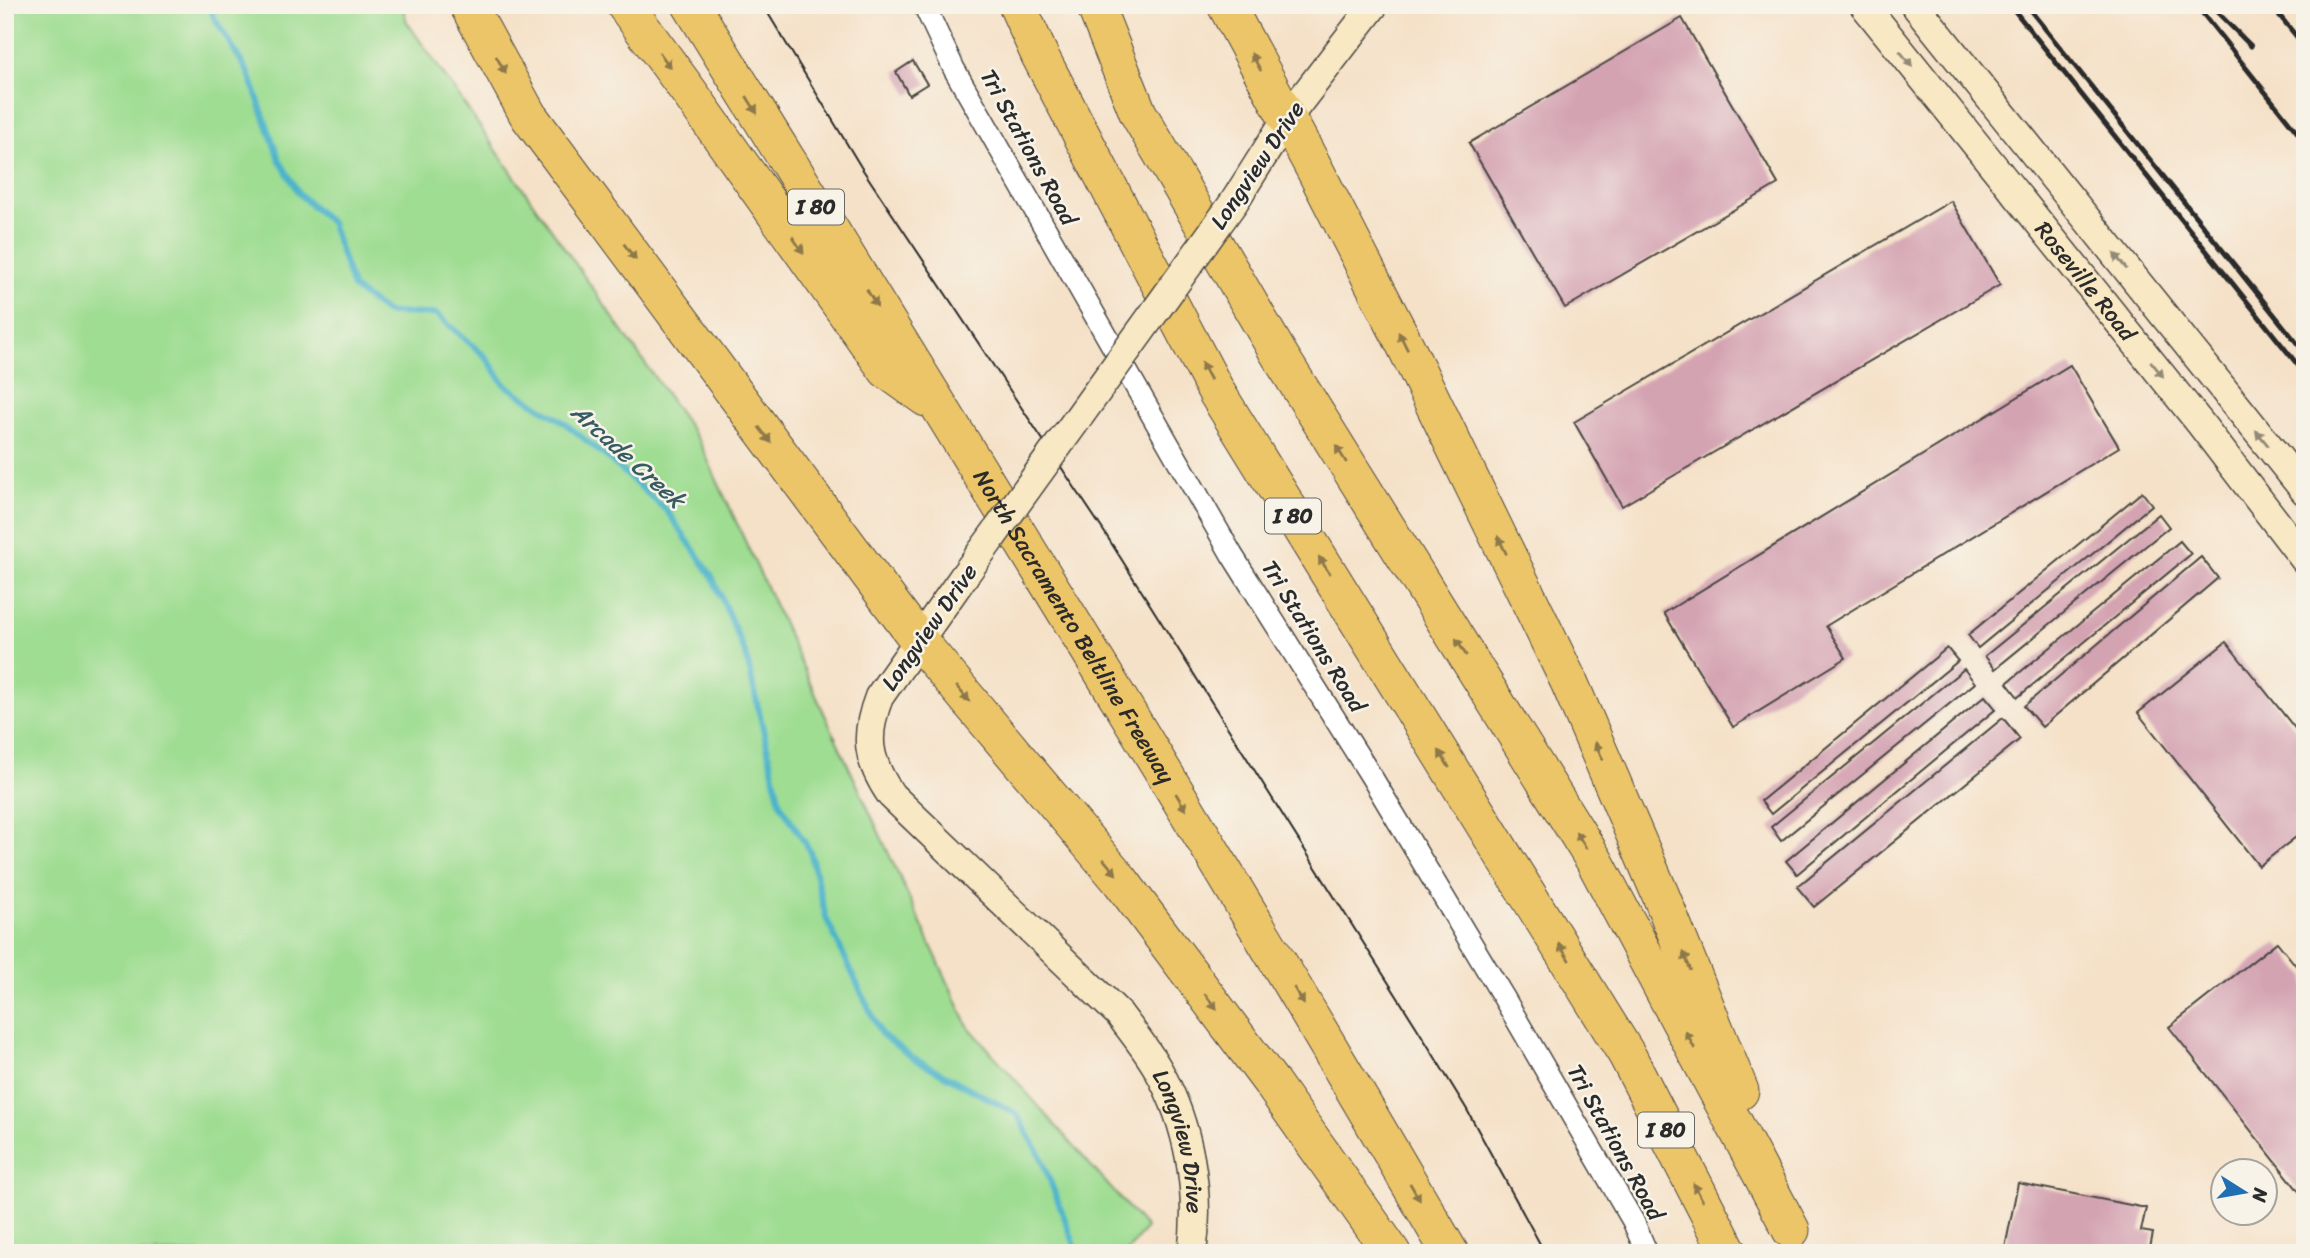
<svg xmlns="http://www.w3.org/2000/svg" width="2310" height="1258" viewBox="0 0 2310 1258" font-family="Sriracha,sans-serif">
<style>
.green{fill:#9fdd92;stroke:#65845e;stroke-width:2}
.lines{fill:none;stroke-linecap:round;stroke-linejoin:round}
.stream{stroke:#4cb4ca;stroke-width:6}
.building{fill:#d4a3b2}
.street-casing{stroke:#494643;stroke-width:24}
.secondary-casing{stroke:#494643;stroke-width:31}
.highway-casing{stroke:#494643;stroke-width:39}
.street{stroke:#fff;stroke-width:21}
.secondary{stroke:#f8e8c3;stroke-width:28}
.highway{stroke:#edc569;stroke-width:37}
.tram{stroke:#2b2b2b;stroke-width:2}
.rail{stroke:#2b2b2b;stroke-width:5}
.secondary-bridge-casing{stroke:#494643;stroke-width:31;stroke-linecap:butt}
.secondary-bridge{stroke:#f8e8c3;stroke-width:28}
.oneway{fill:#928a77}
.oneway2{fill:#8c784a}
.labels{text-anchor:middle;stroke-width:5;stroke-linejoin:round;paint-order:stroke}
.shield{fill:#f7f3e8;stroke:#686764;stroke-width:2}
.shield-label{font-size:21px;font-weight:bold;fill:#2b2b2b}
.street-label{font-size:23px;fill:#2b2b2b;stroke:#f7f3e8}
.water-label{font-size:24px;font-style:italic;fill:#375b63;stroke:#f7f3e8}
</style>
<rect width="100%" height="100%" fill="#f7f3e8"/>
<filter id="ink" filterUnits="userSpaceOnUse"><feTurbulence type="fractalNoise" baseFrequency=".0143" numOctaves="2"/><feDisplacementMap in="SourceGraphic" scale="14" xChannelSelector="R" yChannelSelector="G"/><feConvolveMatrix kernelMatrix="1 2 1 2 8 2 1 2 1" color-interpolation-filters="sRGB"/></filter>
<filter id="wash" filterUnits="userSpaceOnUse"><feTurbulence type="fractalNoise" baseFrequency=".00686" numOctaves="4" result="noise"/><feDisplacementMap in="SourceGraphic" scale="28" xChannelSelector="R" yChannelSelector="G"/><feGaussianBlur stdDeviation="1.57" result="paint"/><feColorMatrix in="noise" values="0 0 0 0 0 0 0 0 0 0 0 0 0 0 0 0 0 1.4 0 .05"/><feComposite in="paint" operator="in"/></filter>
<g filter="url(#wash)">
<rect width="100%" height="100%" fill="#f5e1c8"/>
<path class="green" d="M5,5H402L407,22L699,441L968,1026L1146,1228L1126,1253H5Z"/>
<g class="lines">
<path class="stream" d="M211,5L213,16L249,74L279,159L299,194L331,223L353,288L387,313L436,314L486,357L505,385L562,421L609,459L667,511L712,576L746,655L780,803L810,851L826,918L881,1034L913,1058L1017,1114L1040,1155L1078,1253"/>
</g>
<g id="blocks">
<g class="building">
<path d="M1682,18L1778,184L1565,308L1469,143Z"/>
<path d="M913,61L927,84L909,95L896,72Z"/>
<path d="M1951,201L2000,285L1622,506L1574,422Z"/>
<path d="M2070,365L2119,447L1826,626L1846,658L1733,727L1664,613Z"/>
<path d="M2142,492L2152,505L1978,648L1968,635Z"/>
<path d="M2159,514L2169,527L1995,669L1985,656Z"/>
<path d="M2180,541L2191,554L2018,697L2007,683Z"/>
<path d="M2201,557L2218,578L2042,727L2024,706Z"/>
<path d="M2226,642L2305,741V830L2259,866L2138,713Z"/>
<path d="M1947,648L1958,661L1771,814L1761,801Z"/>
<path d="M1964,669L1975,683L1781,841L1771,827Z"/>
<path d="M1985,696L1996,709L1797,874L1786,861Z"/>
<path d="M2003,718L2020,739L1814,907L1797,887Z"/>
<path d="M2277,942L2305,977V1199L2169,1027Z"/>
<path d="M2018,1183L2146,1208L2141,1231L2153,1233L2149,1253H2004Z"/>
</g>
</g>
</g>
<g filter="url(#ink)">
<use href="#blocks" fill-opacity="0" stroke="#494643" stroke-width="2"/>
<g class="lines">
<g class="street-casing">
<path id="street" d="M924,5L954,69L1232,555L1371,776L1504,998L1633,1221L1647,1253"/>
</g>
<g class="secondary-casing">
<g id="secondary">
<path id="s1" d="M1864,5L2200,423L2305,560"/>
<path d="M1915,5L2305,491"/>
<path d="M1234,202L1287,118L1374,5"/>
<path id="s2" d="M964,576L879,697C864,736 867,760 891,795L1119,1014C1133,1033 1148,1051 1159,1071C1189,1125 1201,1192 1192,1253"/>
</g>
</g>
<g class="highway-casing">
<g id="highway">
<path d="M468,5L528,115L919,641L1120,880L1271,1082L1392,1253"/>
<path d="M625,5L689,92L887,370L926,398"/>
<path id="s3" d="M691,5C947,419 1205,832 1450,1253"/>
<path d="M1017,5L1040,56L1217,393L1627,1055L1729,1253"/>
<path d="M1095,5L1138,113L1280,356L1594,860L1791,1230"/>
<path d="M1226,5L1315,170L1405,345L1570,684L1661,896L1740,1091"/>
</g>
</g>
<use href="#street" class="street"/>
<use href="#secondary" class="secondary"/>
<use href="#highway" class="highway"/>
<path class="tram" d="M763,5L861,167L1103,530L1417,1028L1466,1108L1545,1253"/>
<g class="rail">
<path d="M2010,5L2305,374"/>
<path d="M2026,5L2305,353"/>
<path d="M2196,5L2305,142"/>
<path d="M2210,5L2251,46"/>
<path d="M2271,5L2305,47"/>
</g>
<g class="secondary-bridge-casing">
<path id="secondary-bridge" d="M964,576L1234,202"/>
</g>
<use href="#secondary-bridge" class="secondary-bridge"/>
</g>
<defs><path id="oneway-solid" d="M-6-.8H1V-3.2L6.5 0L1 3.2V.8H-6Z" transform="scale(1.75)"/></defs>
<g class="oneway">
<use href="#oneway-solid" transform="translate(1906 59) rotate(52)"/>
<use href="#oneway-solid" transform="translate(2120 261) rotate(-129)"/>
<use href="#oneway-solid" transform="translate(2157 369) rotate(51)"/>
<use href="#oneway-solid" transform="translate(2262 438) rotate(-129)"/>
</g>
<g class="oneway2">
<use href="#oneway-solid" transform="translate(665 60) rotate(53)"/>
<use href="#oneway-solid" transform="translate(1256 62) rotate(-119)"/>
<use href="#oneway-solid" transform="translate(501 65) rotate(61)"/>
<use href="#oneway-solid" transform="translate(752 105) rotate(58)"/>
<use href="#oneway-solid" transform="translate(798 245) rotate(55)"/>
<use href="#oneway-solid" transform="translate(630 252) rotate(53)"/>
<use href="#oneway-solid" transform="translate(872 298) rotate(58)"/>
<use href="#oneway-solid" transform="translate(1403 341) rotate(-117)"/>
<use href="#oneway-solid" transform="translate(1206 371) rotate(-118)"/>
<use href="#oneway-solid" transform="translate(765 435) rotate(53)"/>
<use href="#oneway-solid" transform="translate(1341 454) rotate(-122)"/>
<use href="#oneway-solid" transform="translate(1502 545) rotate(-116)"/>
<use href="#oneway-solid" transform="translate(1324 565) rotate(-122)"/>
<use href="#oneway-solid" transform="translate(1461 647) rotate(-122)"/>
<use href="#oneway-solid" transform="translate(963 694) rotate(50)"/>
<use href="#oneway-solid" transform="translate(1599 751) rotate(-113)"/>
<use href="#oneway-solid" transform="translate(1444 759) rotate(-122)"/>
<use href="#oneway-solid" transform="translate(1181 802) rotate(59)"/>
<use href="#oneway-solid" transform="translate(1581 840) rotate(-122)"/>
<use href="#oneway-solid" transform="translate(1110 867) rotate(50)"/>
<use href="#oneway-solid" transform="translate(1564 952) rotate(-122)"/>
<use href="#oneway-solid" transform="translate(1687 961) rotate(-112)"/>
<use href="#oneway-solid" transform="translate(1299 996) rotate(59)"/>
<use href="#oneway-solid" transform="translate(1211 1002) rotate(53)"/>
<use href="#oneway-solid" transform="translate(1690 1040) rotate(-118)"/>
<use href="#oneway-solid" transform="translate(1415 1192) rotate(60)"/>
<use href="#oneway-solid" transform="translate(1698 1192) rotate(-118)"/>
</g>
</g>
<g class="labels">
<g class="shield">
<rect x="788" y="189.5" width="56" height="35" rx="5"/>
<rect x="1265" y="498.5" width="56" height="35" rx="5"/>
<rect x="1638" y="1112.5" width="56" height="35" rx="5"/>
</g>
<g class="shield-label">
<text x="816" y="214">I 80</text>
<text x="1293" y="523">I 80</text>
<text x="1666" y="1137">I 80</text>
</g>
<g class="street-label">
<text transform="translate(1029 147) rotate(61)" y="8">Tri Stations Road</text>
<text transform="translate(1257 165) rotate(-56)" y="8">Longview Drive</text>
<text dy="8" stroke="none"><textPath href="#s1" startOffset="354">Roseville Road</textPath></text>
<text transform="translate(929 627) rotate(-55)" y="8">Longview Drive</text>
<text dy="8" stroke="none"><textPath href="#s3" startOffset="730">North Sacramento Beltline Freeway</textPath></text>
<text transform="translate(1314 636) rotate(58)" y="8">Tri Stations Road</text>
<text transform="translate(1616 1142) rotate(61)" y="8">Tri Stations Road</text>
<text dy="8" stroke="none"><textPath href="#s2" startOffset="712">Longview Drive</textPath></text>
</g>
<g class="water-label">
<text transform="translate(628 456) rotate(42)" y="8">Arcade Creek</text>
</g>
</g>
<rect width="2310" height="1258" fill="none" stroke="#f7f3e8" stroke-width="28"/>
<g transform="translate(2244 1192) rotate(101)"><circle r="33" fill="#f7f3e8" stroke="#a5a39c" stroke-width="2"/>
<path d="M0-5L12 26L0 18L-12 26Z" fill="#1f6fb2"/>
<text y="-10" font-size="19" font-weight="bold" text-anchor="middle" fill="#2b2b2b">N</text>
</g>
</svg>
